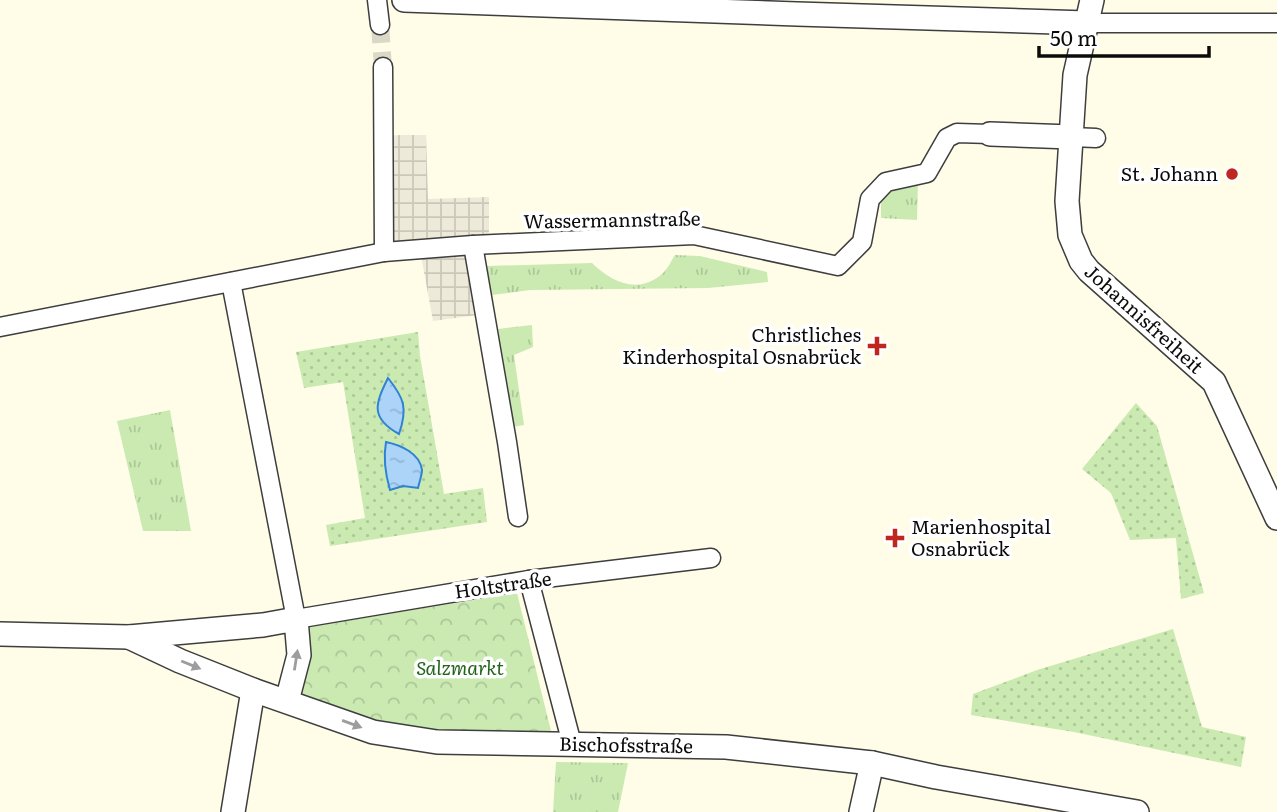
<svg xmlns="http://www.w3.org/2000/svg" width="1277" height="812" viewBox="0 0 1277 812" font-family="Literata,serif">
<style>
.grass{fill:url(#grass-tufts)}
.park{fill:url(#park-crowns)}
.garden{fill:url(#garden-dots)}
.plaza{fill:url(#plaza-grid)}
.water{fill:url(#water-ripples);stroke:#3082d2;stroke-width:2}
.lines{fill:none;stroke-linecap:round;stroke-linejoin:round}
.pedestrian-tunnel{stroke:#dad9c7;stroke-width:18;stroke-dasharray:18 9;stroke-linecap:butt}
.pedestrian-casing{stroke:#3e3e3e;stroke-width:21}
.minor-casing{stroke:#3e3e3e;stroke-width:26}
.pedestrian{stroke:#fff;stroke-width:18}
.minor{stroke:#fff;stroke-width:23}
.oneway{fill:#9d9d9d}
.poi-dot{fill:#bf261f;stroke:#fff;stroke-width:2.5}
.labels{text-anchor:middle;stroke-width:7;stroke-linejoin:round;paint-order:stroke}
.poi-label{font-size:19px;fill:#0b0b0b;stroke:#fff;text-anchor:end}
.street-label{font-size:19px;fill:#0b0b0b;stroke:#fff}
.park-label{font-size:19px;font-style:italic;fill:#22641a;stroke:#fff}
</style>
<defs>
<pattern id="grass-tufts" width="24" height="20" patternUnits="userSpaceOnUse" patternTransform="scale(1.75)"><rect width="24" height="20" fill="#caeab2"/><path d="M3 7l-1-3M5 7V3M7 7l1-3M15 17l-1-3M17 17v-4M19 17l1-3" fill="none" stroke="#acc798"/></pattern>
<pattern id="park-crowns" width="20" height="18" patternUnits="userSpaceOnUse" patternTransform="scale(1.75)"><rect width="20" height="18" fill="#caeab2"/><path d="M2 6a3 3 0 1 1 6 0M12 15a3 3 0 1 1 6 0" fill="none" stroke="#acc798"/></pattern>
<pattern id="garden-dots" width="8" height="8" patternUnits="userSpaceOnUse" patternTransform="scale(1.75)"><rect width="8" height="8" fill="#caeab2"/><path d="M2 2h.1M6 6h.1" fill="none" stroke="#acc798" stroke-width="1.8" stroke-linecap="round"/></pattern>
<pattern id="plaza-grid" width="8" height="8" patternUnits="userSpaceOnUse" patternTransform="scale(1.75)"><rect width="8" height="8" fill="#eeead9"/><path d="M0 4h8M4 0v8" fill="none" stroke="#cbc7b9"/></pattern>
<pattern id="water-ripples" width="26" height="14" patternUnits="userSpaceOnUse" patternTransform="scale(1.75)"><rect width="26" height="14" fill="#abd4f8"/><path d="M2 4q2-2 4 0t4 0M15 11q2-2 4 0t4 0" fill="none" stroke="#92b5d3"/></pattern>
</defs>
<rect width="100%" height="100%" fill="#fffde8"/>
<g class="grass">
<path d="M918,181L917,220L881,218V199L891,188Z"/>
<path d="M675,255L700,256L767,272L768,282L708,288L530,290L492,295L487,266L592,263C612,282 637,295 662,274C668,269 671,261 675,255Z"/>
<path d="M532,325L533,347L514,355L524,425L513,427L498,329Z"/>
<path d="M170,410L191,531H143L117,421Z"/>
<path d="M556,762L628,763L618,812H553Z"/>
</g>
<path class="park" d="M517,593L551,731L442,733L374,722L300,694L308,659V627Z"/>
<g class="garden">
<path d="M418,332L420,356L444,494L483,488L487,522L330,546L326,525L365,518L343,382L304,388L296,352Z"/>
<path d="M1136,403L1157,426L1204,593L1181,599L1176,538L1130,540L1111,493L1082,469Z"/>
<path d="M1173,629L1202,727L1246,737L1241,767L1074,732L971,715L973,694L1037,670Z"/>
</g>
<path class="plaza" d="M400,135H426L428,199L489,197V231L485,245H474L485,314L433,321L420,250L384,252L383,136Z"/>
<g class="water">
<path d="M388,378C404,398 408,408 399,434C370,418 375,404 388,378Z"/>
<path d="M386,442C400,445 420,453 422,470C422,475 419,483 418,488L403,486L390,490C385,473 383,459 386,442Z"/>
</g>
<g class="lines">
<path class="pedestrian-tunnel" d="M380,25L383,67"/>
<g class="pedestrian-casing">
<g id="pedestrian">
<path d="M377,0L380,25"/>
<path d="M1087,23H1277"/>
<path d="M383,67L384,252"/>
<path d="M1071,137L1096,138"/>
<path d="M473,245L507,442L518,517"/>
<path d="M231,282L296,619L529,580L711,558"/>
<path d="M0,327L384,252L473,245L694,235L838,266L862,242L870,199L886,182L927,173L947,138L957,133L990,134"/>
<path d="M529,580L572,744"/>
</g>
</g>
<g class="minor-casing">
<g id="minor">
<path d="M404,0L797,14L1087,23"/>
<path d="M1092,0L1075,75L1067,201L1070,235L1081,261L1089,271L1214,382L1277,518"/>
<path d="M990,134L1071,137"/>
<path d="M0,634L129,637L263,625L296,619L299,655L287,701"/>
<path d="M129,637L180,661L253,690L373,732L437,742L726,747L872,763L936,777L1137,812"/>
<path d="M233,812L253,690"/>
<path d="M861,812L872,763"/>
</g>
</g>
<use href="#pedestrian" class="pedestrian"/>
<use href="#minor" class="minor"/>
</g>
<defs><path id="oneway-solid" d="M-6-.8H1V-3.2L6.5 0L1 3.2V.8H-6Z" transform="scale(1.75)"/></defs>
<g class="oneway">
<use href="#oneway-solid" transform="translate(296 660) rotate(-81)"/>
<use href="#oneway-solid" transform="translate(191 665) rotate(22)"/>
<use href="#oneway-solid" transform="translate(352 724) rotate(20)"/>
</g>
<g class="poi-dot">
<circle cx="1232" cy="174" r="7"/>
<path d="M873.5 335.5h7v7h7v7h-7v7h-7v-7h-7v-7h7z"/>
<path d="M891.5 527.5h7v7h7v7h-7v7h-7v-7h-7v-7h7z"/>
</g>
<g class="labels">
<g class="poi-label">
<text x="1218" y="181">St. Johann</text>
<text x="861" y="342">Christliches<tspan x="861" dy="22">Kinderhospital Osnabrück</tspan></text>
<text x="911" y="534" text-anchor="start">Marienhospital<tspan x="911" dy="22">Osnabrück</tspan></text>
</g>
<g class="street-label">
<text transform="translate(612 220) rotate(-1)" y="7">Wassermannstraße</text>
<text transform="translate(1144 319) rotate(42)" y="7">Johannisfreiheit</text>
<text transform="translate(503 585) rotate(-8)" y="7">Holtstraße</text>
<text transform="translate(626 745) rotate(1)" y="7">Bischofsstraße</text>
</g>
<g class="park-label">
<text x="460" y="675">Salzmarkt</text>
</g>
</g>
<path d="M1039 46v10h170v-10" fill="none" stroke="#0b0b0b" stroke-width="3.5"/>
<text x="1050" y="46" font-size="21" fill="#0b0b0b" stroke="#ffffff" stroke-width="5" paint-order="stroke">50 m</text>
</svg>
